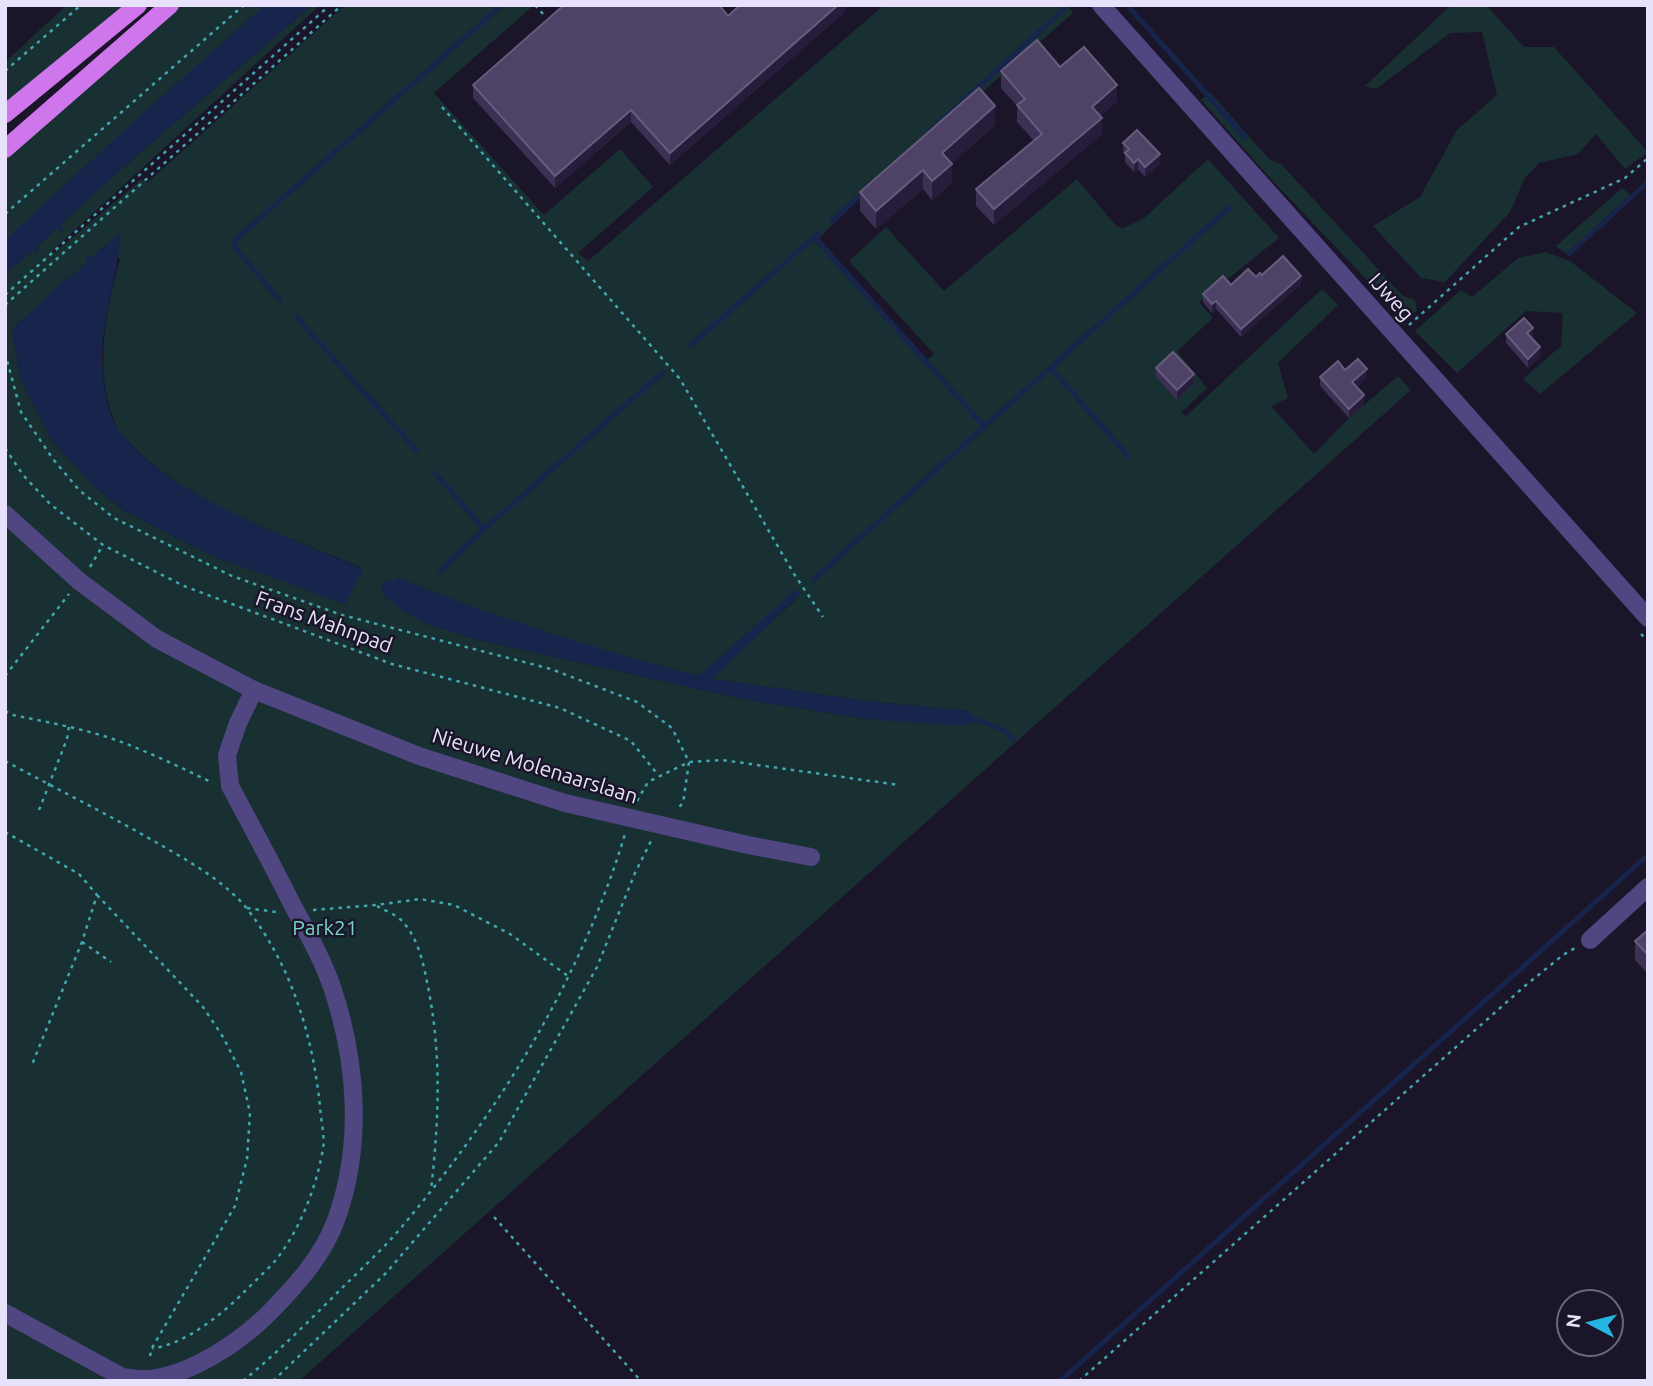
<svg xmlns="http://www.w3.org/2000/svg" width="1653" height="1386" viewBox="0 0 1653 1386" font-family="Ubuntu,sans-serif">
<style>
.green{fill:#183032;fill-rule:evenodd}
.water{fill:#17244b}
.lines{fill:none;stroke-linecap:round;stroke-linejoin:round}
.stream{stroke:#17244b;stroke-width:5}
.canal{stroke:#17244b;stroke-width:18}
.path{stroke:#42a6ae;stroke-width:2.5;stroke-dasharray:3.5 5;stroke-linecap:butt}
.minor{stroke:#504682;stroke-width:18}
.major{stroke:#d076ec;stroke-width:18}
.wall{fill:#3c3054}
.shaded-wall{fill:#271d3b}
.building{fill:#4e4366;stroke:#665c7d;stroke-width:2}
.labels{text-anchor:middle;stroke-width:5;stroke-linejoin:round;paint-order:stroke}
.street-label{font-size:21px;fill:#e7e1fb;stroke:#1b1529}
.park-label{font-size:21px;fill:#75d3c8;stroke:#1b1529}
</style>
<rect width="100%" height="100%" fill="#1b1529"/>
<g class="green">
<path d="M67,5H127L5,106V62Z"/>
<path d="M178,5H270L5,243V158Z"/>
<path d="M312,5H320L52,251L54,253L142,179L147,183L345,5H534L434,93L544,215L620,149L653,187L578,253L588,261L884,5H1067L1073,13L855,203L819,238L927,360L934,354L849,261L886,227L944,291L1077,179L1116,226L1123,228L1143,219L1208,159L1279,238L1199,302L1213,318L1177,351L1207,388L1181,413L1186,416L1322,289L1338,305L1278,363L1288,398L1271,406L1314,454L1349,418L1398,376L1411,390L299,1381H5V274L34,250L37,253V247L57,227L61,231L63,230L60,224L128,163ZM106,244L120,259C105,313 93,372 116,426C119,434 127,440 133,446C188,504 289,537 362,568L345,603L212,556L123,510L94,486L52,441L20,377L12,329L64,282V277L67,280L88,262V256L91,259ZM396,577L479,610L602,651L699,676L800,595L712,679L866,701L969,711L866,719L743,699L479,640L424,623Z"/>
<path d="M1451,5H1486L1524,47H1554L1648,152L1625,169L1596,134L1578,154L1539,163L1525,178L1510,212L1445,282L1421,278L1373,226L1420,197L1457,130L1497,95L1482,32L1450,33L1376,89L1365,86Z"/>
<path d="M1210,92L1269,159L1281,164L1403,296L1415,300L1417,311L1405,320L1268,176L1201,100Z"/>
<path d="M1622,188L1630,195L1566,254L1556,246Z"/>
<path d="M1546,252L1570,261L1637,313L1540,394L1523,379L1561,346L1563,313L1526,311L1457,373L1415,331L1461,290L1472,297L1518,258Z"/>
</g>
<g class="water">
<path d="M265,5H312L128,163L61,224L64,229L61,232L57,228L37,247L39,250L37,253L34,250L5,274V240L132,123Z"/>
<path d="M1648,179V185L1570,256L1566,254Z"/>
<path d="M120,233C119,274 103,312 102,354C102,375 106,414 119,431C168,496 289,537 363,569L345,604L212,556L123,510L94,486L52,441L20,377L12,329L63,282L61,279L63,277L67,280L87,262L85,258L87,256L91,258Z"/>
<path d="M396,577C496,617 594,649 699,676L796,589L800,594L713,679L866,701L969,711L978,720L962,726L866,719L743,699L479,640L424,623L393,604Z"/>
</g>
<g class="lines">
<g class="stream">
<path d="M1127,5L1245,137"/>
<path d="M927,134L1064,9"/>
<path d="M832,221L865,191"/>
<path d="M814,237L984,426"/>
<path d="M280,300L235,248V240L502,5"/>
<path d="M297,318L417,451"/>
<path d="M691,345L819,233"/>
<path d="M1051,368L1128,456"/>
<path d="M435,473L484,529"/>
<path d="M440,571L484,529L662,373"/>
<path d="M814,579L1229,208"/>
<path d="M972,718L1004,730L1013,740"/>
<path d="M1060,1381L1648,855"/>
</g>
<path class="canal" d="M390,589L398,595L416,602"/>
<g class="path">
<path d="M535,5L544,15"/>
<path d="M5,71L81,5"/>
<path d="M442,107L680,379L794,574L823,617"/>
<path d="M5,214L244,5"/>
<path d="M5,295L330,5"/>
<path d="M5,305L342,5"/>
<path d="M1409,325L1519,227L1625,178L1648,158"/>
<path d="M5,353L21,412L53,459L79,490L114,518L232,576L342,615L551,669L637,702L672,728L689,762L683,803L676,810"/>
<path d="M5,448L23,475L50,504L103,545L184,586L392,664L560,708L631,741L658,775"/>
<path d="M90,567L103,545"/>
<path d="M1641,634L1648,641"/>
<path d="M5,676L69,594"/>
<path d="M5,711L13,715C46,722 80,728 113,739C147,751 180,767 213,783"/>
<path d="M5,761C57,789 109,815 159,844C190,862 226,882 248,910C292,967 313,1037 320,1107C321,1121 325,1136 323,1149C316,1188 300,1230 275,1261C266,1271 255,1281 245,1291C224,1313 183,1346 152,1348"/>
<path d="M637,801L648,782L689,762L722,760L899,785"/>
<path d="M39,810L67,739L69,726"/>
<path d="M5,832L79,874L97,895L82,942L31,1067"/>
<path d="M97,895L203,1007L223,1037L241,1072L250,1113L247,1159L235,1206L152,1348L149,1360"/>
<path d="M377,906C384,910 394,914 400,919C417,935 423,961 427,982C442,1053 439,1118 431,1190"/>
<path d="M247,908L276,912"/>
<path d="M313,910L376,905L420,899L454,905L510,934L568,976"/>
<path d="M82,942L111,962"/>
<path d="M494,1217L641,1381"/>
<path d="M243,1381C277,1353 309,1321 340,1290C360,1270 381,1251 400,1229C498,1113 581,980 625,834"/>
<path d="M273,1381L386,1273L499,1142L597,967L635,873L652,839"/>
<path d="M1079,1381L1526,985L1563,955L1575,948"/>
</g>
<g class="minor">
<path d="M1101,5L1648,618"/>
<path d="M5,514L79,581L157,639L254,690L419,756L565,803L748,845L811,857"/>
<path d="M1590,940L1648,887"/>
<path d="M5,1313L122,1377C128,1378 136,1379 143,1379C185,1379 239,1343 268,1314C295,1287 323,1256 336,1220C363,1146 357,1063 333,990C323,960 307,932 292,904C272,864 251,825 230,786L227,755L238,723L254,690"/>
</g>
<g class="major">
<path d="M5,114L138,5"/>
<path d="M5,149L170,5"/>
</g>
</g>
<g class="wall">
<path d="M845,5V12L670,165L631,122L555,188L473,98V85L728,16Z"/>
<path d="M1060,67L1117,101L1100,116L1102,134L994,225L976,206V189L1034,141L1017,122V106L1001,88V71Z"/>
<path d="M995,125L951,164L952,183L932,200L923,189L876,229L860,211V192Z"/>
<path d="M1123,143L1160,164L1145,177L1138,169L1134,172L1125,162V154L1123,152Z"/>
<path d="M1262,275L1301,284L1241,337L1216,309L1212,313L1203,302V294Z"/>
<path d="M1506,334L1533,338H1532L1540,357L1528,368L1506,343Z"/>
<path d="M1156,368L1194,383L1177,400L1156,377Z"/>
<path d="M1320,377L1367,378L1357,387L1364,405L1349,418L1320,386Z"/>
<path d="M1648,930V974L1635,960V941Z"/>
</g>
<g class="shaded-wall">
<path d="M838,5H845V12L670,165V153Z"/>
<path d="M1117,85V101L1092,123V107Z"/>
<path d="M995,106V125L942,172V153Z"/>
<path d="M631,110V122L555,188V176Z"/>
<path d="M1102,118V134L994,225V209Z"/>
<path d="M1160,154V164L1145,177V167Z"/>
<path d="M1138,159V169L1134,172V163Z"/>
<path d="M952,164V183L932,200V181Z"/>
<path d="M923,170V189L876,229V211Z"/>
<path d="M1301,276V284L1241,337V329Z"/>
<path d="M1216,301V309L1212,313V304Z"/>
<path d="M1533,328V338L1527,342V333Z"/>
<path d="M1540,347V357L1528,368V359Z"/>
<path d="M1367,369V378L1352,392V382Z"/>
<path d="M1194,374V383L1177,400V390Z"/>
<path d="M1364,395V405L1349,418V409Z"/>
</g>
<g class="building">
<path d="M564,5H719L728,16L740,5H838L670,153L631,110L555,176L473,85Z"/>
<path d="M1037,40L1060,67L1084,47L1117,85L1092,107L1102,118L994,209L976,189L1042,134L1017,105L1025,99L1001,71Z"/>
<path d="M979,88L995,106L942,153L952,164L932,181L923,170L876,211L860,192Z"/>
<path d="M1137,130L1160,154L1145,167L1138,159L1134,163L1125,153L1129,149L1123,143Z"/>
<path d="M1283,256L1301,276L1241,329L1216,301L1212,304L1203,294L1223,276L1231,285L1248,269L1256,277L1260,273L1262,275Z"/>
<path d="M1524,318L1533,328L1527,333L1540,347L1528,359L1506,334Z"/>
<path d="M1173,352L1194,374L1177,390L1156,368Z"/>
<path d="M1358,359L1367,369L1352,382L1364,395L1349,409L1320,377L1338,361L1345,370Z"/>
<path d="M1648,930V955L1635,941Z"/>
</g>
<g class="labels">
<g class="street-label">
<text transform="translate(1391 297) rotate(48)" y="7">IJweg</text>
<text transform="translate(324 622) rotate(20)" y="7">Frans Mahnpad</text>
<text transform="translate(535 766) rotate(17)" y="7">Nieuwe Molenaarslaan</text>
</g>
<g class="park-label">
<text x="325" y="935">Park21</text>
</g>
</g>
<rect width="1653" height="1386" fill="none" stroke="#e7e1fb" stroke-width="14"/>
<g transform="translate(1590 1323) rotate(277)"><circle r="33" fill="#1b1529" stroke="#6d677d" stroke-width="2"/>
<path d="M0-5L12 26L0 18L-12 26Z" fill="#26b5e2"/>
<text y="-10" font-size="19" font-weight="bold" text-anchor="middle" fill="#e7e1fb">N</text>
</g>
</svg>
